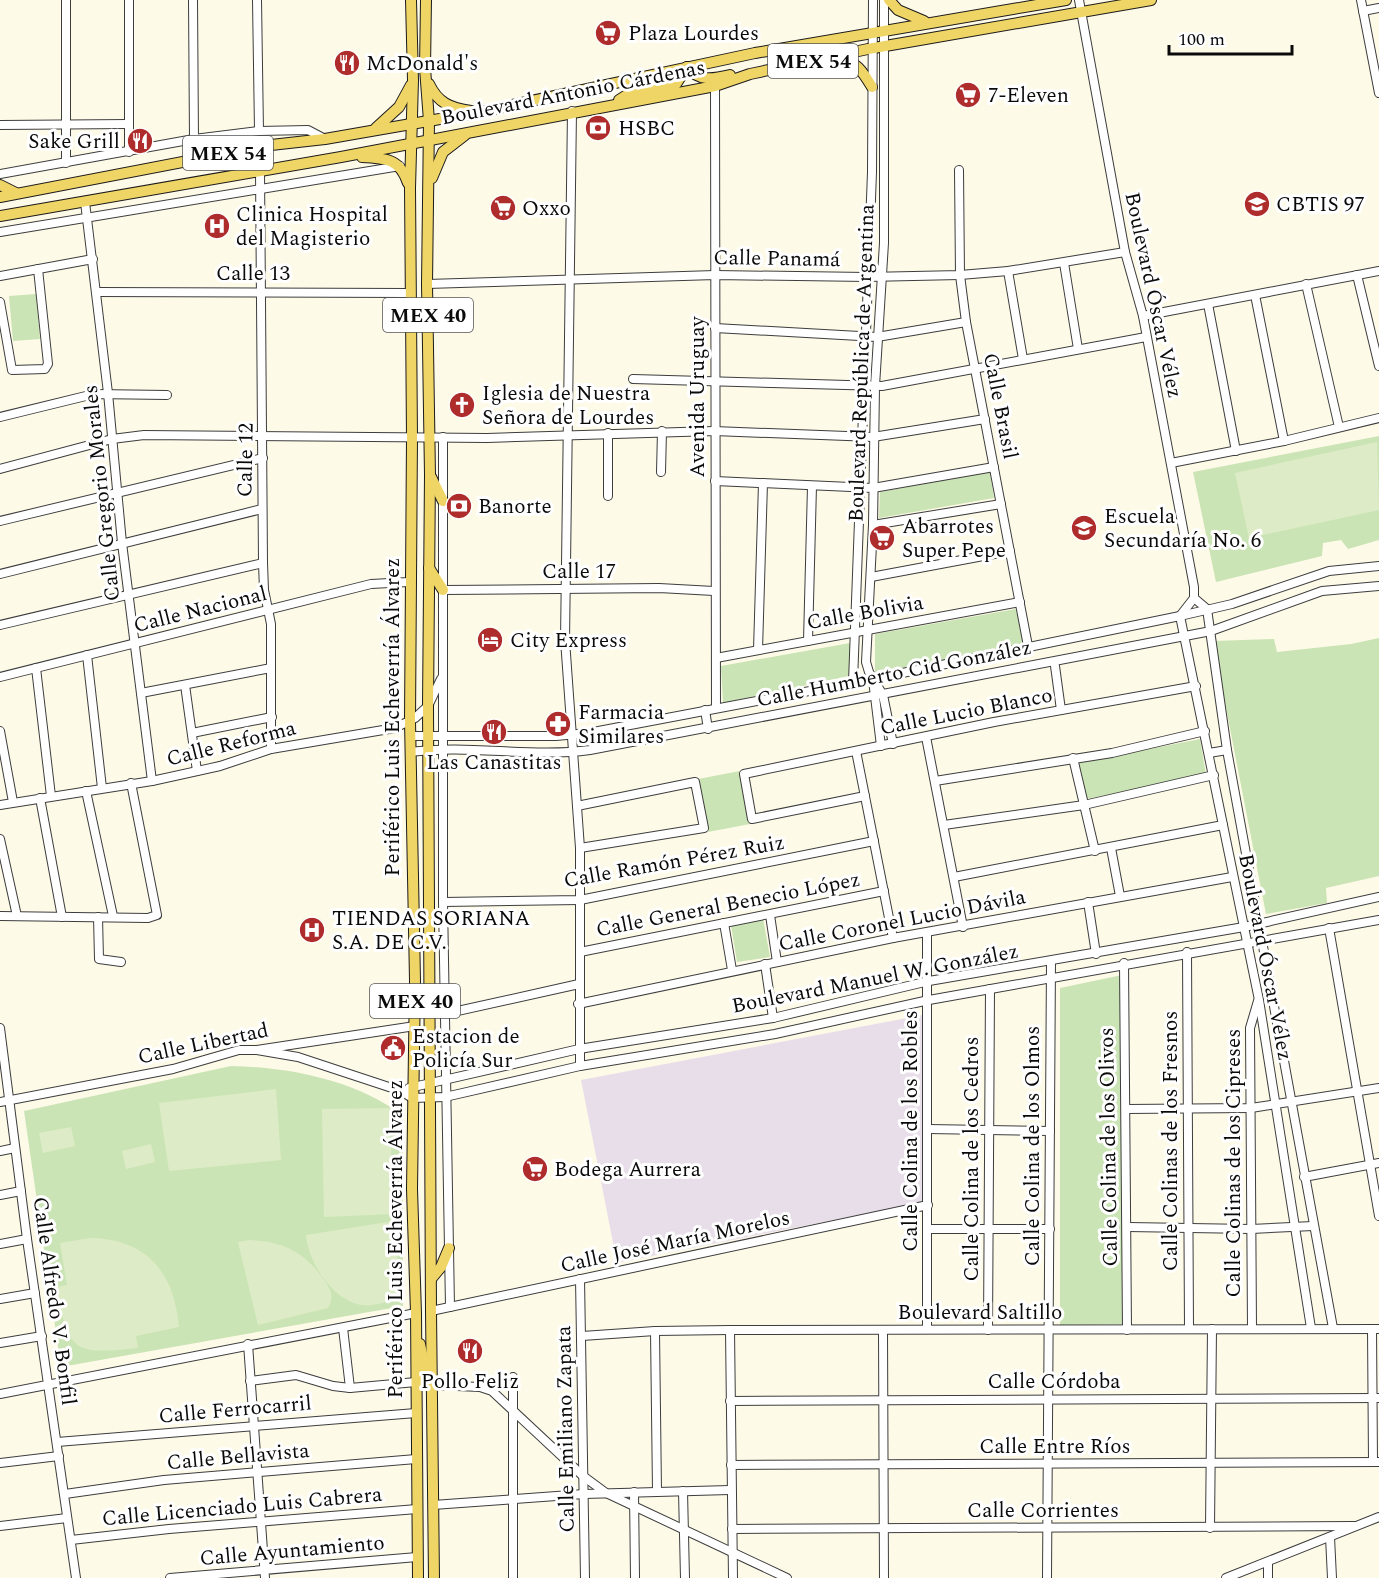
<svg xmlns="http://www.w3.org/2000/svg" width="1379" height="1578" viewBox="0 0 1379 1578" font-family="Spectral,serif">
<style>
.industrial{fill:#e8dee9}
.green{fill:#cbe4b5}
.pitch{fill:#ddecc6}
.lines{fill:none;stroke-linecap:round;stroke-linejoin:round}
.minor-casing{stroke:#3d3d3d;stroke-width:10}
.major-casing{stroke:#1b1b1b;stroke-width:12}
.minor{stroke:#fff;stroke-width:8}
.major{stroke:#efd466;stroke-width:10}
.labels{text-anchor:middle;stroke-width:6;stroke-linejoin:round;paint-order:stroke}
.shield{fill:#fff;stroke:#545454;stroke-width:1.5}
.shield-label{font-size:20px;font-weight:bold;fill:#0a0a0a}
.poi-label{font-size:21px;fill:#0a0a0a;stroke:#fff;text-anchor:start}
.street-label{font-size:21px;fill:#0a0a0a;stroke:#fff}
</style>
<rect width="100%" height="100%" fill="#fefae8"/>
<path class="industrial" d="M928,1014L924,1202L617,1263L581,1080Z"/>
<g class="green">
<path d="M36,294L40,339L13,341L9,296Z"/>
<path d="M1379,436V540L1348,549L1341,540L1323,543L1322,556L1216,582L1193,472Z"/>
<path d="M990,472L994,498L879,518L880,492Z"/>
<path d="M1016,609L1023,645L875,673V634Z"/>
<path d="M1379,638V876L1326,888L1327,903L1266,914L1213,641L1274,639L1277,652L1351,644Z"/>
<path d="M850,643L849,676L723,703L721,666Z"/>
<path d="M1200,739L1206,775L1086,799L1079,763Z"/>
<path d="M740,771L750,824L708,832L698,779Z"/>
<path d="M763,918L770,957L737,962L731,925Z"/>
<path d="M1122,975V1324L1060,1325V988Z"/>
<path d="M231,1066C288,1067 357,1080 403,1116V1306L61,1367L24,1111Z"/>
</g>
<g class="pitch">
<path d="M1377,442L1379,510L1249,538L1235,473Z"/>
<path d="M276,1089L281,1160L169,1171L159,1103Z"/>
<path d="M390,1108L393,1214L324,1217L322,1109Z"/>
<path d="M71,1127L75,1146L43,1153L39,1133Z"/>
<path d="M151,1144L155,1162L126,1169L122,1151Z"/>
<path d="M388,1222L396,1229L399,1298C388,1301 373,1307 362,1305C333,1301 308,1262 306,1235Z"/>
<path d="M90,1238C147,1239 174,1272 179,1327L136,1336L138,1348C70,1355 71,1352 55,1287L67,1285L60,1243Z"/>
<path d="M249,1240C281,1241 303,1251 322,1277C330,1288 335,1296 328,1308L258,1325L238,1242Z"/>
</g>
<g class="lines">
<g class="minor-casing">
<g id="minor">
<path d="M66,0V163"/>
<path d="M193,0L194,139"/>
<path d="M257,0L259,131"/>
<path d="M884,0V243L875,386L873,525L866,662L869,672L883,695L893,744"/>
<path d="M1079,0L1125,252L1143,316L1194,587V598L1180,616L1259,1000L1311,1328"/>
<path d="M1361,0L1379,93"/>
<path d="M1363,11L1379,8"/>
<path d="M715,86L716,708"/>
<path d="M572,111L565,640L580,848V1066"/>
<path d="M0,125L129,124"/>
<path d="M129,152V0"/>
<path d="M959,170L960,275L966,322L1028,646"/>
<path d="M260,171L263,563L264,590L271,624V749"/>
<path d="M0,174L194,139L259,131L308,130L325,139"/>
<path d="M85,202L108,393L122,543L152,781"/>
<path d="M0,232L400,166"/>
<path d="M1064,263L1078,349"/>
<path d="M1008,271L1023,359"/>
<path d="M1357,275L1379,366"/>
<path d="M0,276L93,259"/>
<path d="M427,284L715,275L867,277L960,275L1008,271L1125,252"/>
<path d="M1306,284L1339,427"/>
<path d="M96,292L410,293"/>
<path d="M1255,295L1284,441"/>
<path d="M0,302L12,370L45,369L48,364L38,269"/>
<path d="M1208,304L1236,451"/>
<path d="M1143,316L1379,271"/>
<path d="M715,328L877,337L966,322"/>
<path d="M633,379L882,386L1146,337"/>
<path d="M0,417L94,394L167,395"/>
<path d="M443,437V902L450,1307"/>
<path d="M1171,463L1284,441L1379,418"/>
<path d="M0,469L112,439L144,435L487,438L714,431L873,437L985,419"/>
<path d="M661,472L662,431"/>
<path d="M715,481L873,488L994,467"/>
<path d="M608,496V433"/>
<path d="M0,521L263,458"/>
<path d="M873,525L1001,504"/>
<path d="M0,574L262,509"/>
<path d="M871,577L1010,551"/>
<path d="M443,590L659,588L714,591"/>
<path d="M1194,598L1207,609L1227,750L1333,1328"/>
<path d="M0,625L263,563"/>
<path d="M808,641L812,486"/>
<path d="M758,650L763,483"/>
<path d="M87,655L102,788"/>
<path d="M716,658L1020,602"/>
<path d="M1055,666L1061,710"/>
<path d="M36,668L51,796"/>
<path d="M0,677L371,584L409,582"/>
<path d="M873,680L881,746"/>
<path d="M853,682L872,172L873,0"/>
<path d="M185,685L197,771"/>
<path d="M141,693L271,668"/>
<path d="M705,710L708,729"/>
<path d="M0,731L13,802"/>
<path d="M192,733L272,717"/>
<path d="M410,736H556L588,733L873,679L1180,616L1232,604L1329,571L1379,566"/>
<path d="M926,737L963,927"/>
<path d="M856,751L893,938"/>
<path d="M410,752C470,744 530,758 590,750L1211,631L1322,591L1379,586"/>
<path d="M1209,753L1227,750"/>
<path d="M1073,758L1095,851"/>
<path d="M935,781L1112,753L1205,731"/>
<path d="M86,791L113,916"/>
<path d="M865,796L752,819L744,774L994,722L1196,686"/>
<path d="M40,798L62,917"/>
<path d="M0,805L152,781L220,766L271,749L395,728L415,718L428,706L441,679"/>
<path d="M577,806L695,782L704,828L580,848"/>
<path d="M944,825L1084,805L1214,775"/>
<path d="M0,839L17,916"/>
<path d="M1111,848L1120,896"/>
<path d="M954,877L1223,825"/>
<path d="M443,902L580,900L874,841"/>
<path d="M1088,902L1096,954"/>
<path d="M770,915L777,962"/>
<path d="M0,916L148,918L157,915L131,783"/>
<path d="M98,917L99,959L121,962"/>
<path d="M724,923L732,970"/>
<path d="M1329,928L1379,1216"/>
<path d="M927,933V1329"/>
<path d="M580,952L884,891"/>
<path d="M1187,952L1189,1329"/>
<path d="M1124,963L1127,1330"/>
<path d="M765,964L773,1018"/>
<path d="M578,1004L893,938L1232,877"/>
<path d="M444,1014L579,984"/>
<path d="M0,1028L27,1239L76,1578"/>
<path d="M257,1050L298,1057L401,1091L412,1098L445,1097L580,1066L775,1034L929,1000L1379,920"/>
<path d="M409,1088L579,1049L773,1018L929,981L1244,927L1379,897"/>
<path d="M0,1102L173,1069L239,1050H257L415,1026"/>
<path d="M1126,1109L1251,1108L1379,1088"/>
<path d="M928,1129L1050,1131"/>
<path d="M0,1151L15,1148"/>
<path d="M1304,1177L1379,1163"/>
<path d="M0,1195L21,1191"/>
<path d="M1128,1227L1251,1229L1313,1226"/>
<path d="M927,1229H1050"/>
<path d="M0,1244L27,1239"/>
<path d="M580,1279L585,1578"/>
<path d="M0,1299L35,1293"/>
<path d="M431,1311L928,1205"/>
<path d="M343,1328L350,1388"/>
<path d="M1252,1328L1250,1028L1258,1001"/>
<path d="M1372,1329L1373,1462"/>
<path d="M730,1330L733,1578"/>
<path d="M988,1330L990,989"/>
<path d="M655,1331L657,1492"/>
<path d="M883,1331L884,1578"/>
<path d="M582,1336L655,1331L730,1330L1379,1329"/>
<path d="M0,1343L42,1336"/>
<path d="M248,1344L265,1578"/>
<path d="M513,1377V1578"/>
<path d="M250,1381L296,1375L333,1386L350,1388L416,1382"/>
<path d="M434,1385L480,1387L492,1391L583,1476L606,1493L787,1578"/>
<path d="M0,1394L416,1313"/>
<path d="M730,1401L1379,1398"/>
<path d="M57,1442L416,1413"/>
<path d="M0,1463L59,1456"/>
<path d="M731,1465L1379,1462"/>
<path d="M683,1491L685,1578"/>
<path d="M634,1492L635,1578"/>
<path d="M65,1494L164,1480L416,1459"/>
<path d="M433,1505L584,1494L730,1490"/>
<path d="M0,1526L67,1518"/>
<path d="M1210,1528L1212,1329"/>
<path d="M732,1529L1354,1526"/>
<path d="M1330,1537L1332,1578"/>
<path d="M71,1540L169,1529L417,1509"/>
<path d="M170,1578L417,1557"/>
<path d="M1047,1578L1051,962"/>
<path d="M1226,1578L1379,1517"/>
<path d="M1268,1578V1562"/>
</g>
</g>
<g class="major-casing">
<g id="major">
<path d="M411,0L413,80L410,188L412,438L410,721L415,980L412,1189L416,1313L418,1578"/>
<path d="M426,0L425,68L429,121L427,284L430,475L428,706L431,1311L434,1578"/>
<path d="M889,0L898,10L924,21"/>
<path d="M838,59C856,60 863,72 872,87"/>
<path d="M687,67C699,82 713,79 730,75"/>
<path d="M429,84C438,103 450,108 471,111"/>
<path d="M619,100L630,93L676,84L687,67"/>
<path d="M376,128L399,107L411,85"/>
<path d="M362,157C386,158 400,159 408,183"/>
<path d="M432,178L443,152L465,135"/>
<path d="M0,185L16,193"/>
<path d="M0,197L271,145L325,139L480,112L755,53L1066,0"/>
<path d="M0,216L341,157L715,86L750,74L868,49L1151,0"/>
<path d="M431,477L443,501"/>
<path d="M429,568L443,590"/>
<path d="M431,1279L441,1267L449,1248"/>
<path d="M420,1344L428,1383L434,1385"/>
</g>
</g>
<use href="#minor" class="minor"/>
<use href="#major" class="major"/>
</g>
<defs>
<g id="supermarket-disc" transform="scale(1.35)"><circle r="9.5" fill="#af2c2d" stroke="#fff"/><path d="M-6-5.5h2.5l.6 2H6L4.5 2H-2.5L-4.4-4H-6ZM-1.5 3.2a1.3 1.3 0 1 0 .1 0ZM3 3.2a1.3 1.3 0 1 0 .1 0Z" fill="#fff"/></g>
<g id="restaurant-disc" transform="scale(1.35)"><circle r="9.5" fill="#af2c2d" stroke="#fff"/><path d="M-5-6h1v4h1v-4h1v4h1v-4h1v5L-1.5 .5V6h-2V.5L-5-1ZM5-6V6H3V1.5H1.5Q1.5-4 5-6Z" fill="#fff"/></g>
<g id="bank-disc" transform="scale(1.35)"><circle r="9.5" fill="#af2c2d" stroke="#fff"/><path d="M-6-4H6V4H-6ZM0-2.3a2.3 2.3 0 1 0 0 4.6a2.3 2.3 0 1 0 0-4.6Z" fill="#fff"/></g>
<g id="school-disc" transform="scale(1.35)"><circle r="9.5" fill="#af2c2d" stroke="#fff"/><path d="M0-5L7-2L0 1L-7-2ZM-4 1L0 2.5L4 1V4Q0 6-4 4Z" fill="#fff"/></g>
<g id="hospital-disc" transform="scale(1.35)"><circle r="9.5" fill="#af2c2d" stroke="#fff"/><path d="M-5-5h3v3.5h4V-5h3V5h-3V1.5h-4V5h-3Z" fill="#fff"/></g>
<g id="church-disc" transform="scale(1.35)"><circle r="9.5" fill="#af2c2d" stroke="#fff"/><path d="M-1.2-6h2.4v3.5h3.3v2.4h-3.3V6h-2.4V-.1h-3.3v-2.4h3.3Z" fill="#fff"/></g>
<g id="hotel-disc" transform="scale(1.35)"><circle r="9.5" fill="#af2c2d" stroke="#fff"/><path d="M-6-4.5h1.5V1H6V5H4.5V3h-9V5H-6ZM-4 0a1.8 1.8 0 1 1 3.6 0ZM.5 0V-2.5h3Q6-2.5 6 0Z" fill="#fff"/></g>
<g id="pharmacy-disc" transform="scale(1.35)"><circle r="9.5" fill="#af2c2d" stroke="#fff"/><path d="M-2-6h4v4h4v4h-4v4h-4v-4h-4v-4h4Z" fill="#fff"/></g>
<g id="civic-disc" transform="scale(1.35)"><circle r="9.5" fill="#af2c2d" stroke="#fff"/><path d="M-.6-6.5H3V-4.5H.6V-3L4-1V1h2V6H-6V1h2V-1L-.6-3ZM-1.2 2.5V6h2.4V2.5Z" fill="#fff"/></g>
</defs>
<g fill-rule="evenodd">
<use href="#supermarket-disc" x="608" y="33"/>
<use href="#restaurant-disc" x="347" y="63"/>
<use href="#supermarket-disc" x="968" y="95"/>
<use href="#bank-disc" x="598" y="128"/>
<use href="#restaurant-disc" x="140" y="141"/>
<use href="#school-disc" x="1257" y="204"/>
<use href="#supermarket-disc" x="503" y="208"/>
<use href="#hospital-disc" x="217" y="226"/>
<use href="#church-disc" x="462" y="405"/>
<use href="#bank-disc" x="459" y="506"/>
<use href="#school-disc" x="1084" y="528"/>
<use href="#supermarket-disc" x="882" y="538"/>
<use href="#hotel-disc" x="490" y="640"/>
<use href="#pharmacy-disc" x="558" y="724"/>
<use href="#restaurant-disc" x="494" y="732"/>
<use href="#hospital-disc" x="312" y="930"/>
<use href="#civic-disc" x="393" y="1048"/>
<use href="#supermarket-disc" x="535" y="1169"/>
<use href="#restaurant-disc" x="470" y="1351"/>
</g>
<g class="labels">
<g class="shield">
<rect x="768" y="44" width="90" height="34" rx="4.5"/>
<rect x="183" y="136" width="90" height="34" rx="4.5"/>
<rect x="383" y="298" width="90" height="34" rx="4.5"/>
<rect x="370" y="984" width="90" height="34" rx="4.5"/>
</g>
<g class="shield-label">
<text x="813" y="68">MEX 54</text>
<text x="228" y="160">MEX 54</text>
<text x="428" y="322">MEX 40</text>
<text x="415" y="1008">MEX 40</text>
</g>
<g class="poi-label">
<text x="628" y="40">Plaza Lourdes</text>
<text x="366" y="70">McDonald's</text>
<text x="988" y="102">7-Eleven</text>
<text x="618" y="135">HSBC</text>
<text x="120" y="148" text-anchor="end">Sake Grill</text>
<text x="1276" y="211">CBTIS 97</text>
<text x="522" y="215">Oxxo</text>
<text x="236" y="221">Clinica Hospital<tspan x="236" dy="24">del Magisterio</tspan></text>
<text x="482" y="400">Iglesia de Nuestra<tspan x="482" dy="24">Señora de Lourdes</tspan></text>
<text x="478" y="513">Banorte</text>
<text x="1104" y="523">Escuela<tspan x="1104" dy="24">Secundaría No. 6</tspan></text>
<text x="902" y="533">Abarrotes<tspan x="902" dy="24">Super Pepe</tspan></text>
<text x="510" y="647">City Express</text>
<text x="578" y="719">Farmacia<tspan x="578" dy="24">Similares</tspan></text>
<text x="494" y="769" text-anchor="middle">Las Canastitas</text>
<text x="332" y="925">TIENDAS SORIANA<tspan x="332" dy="24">S.A. DE C.V.</tspan></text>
<text x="412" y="1043">Estacion de<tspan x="412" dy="24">Policía Sur</tspan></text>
<text x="554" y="1176">Bodega Aurrera</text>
<text x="470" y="1388" text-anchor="middle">Pollo Feliz</text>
</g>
<g class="street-label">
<text transform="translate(573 92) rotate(-11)" y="7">Boulevard Antonio Cárdenas</text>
<text transform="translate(777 258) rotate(1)" y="7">Calle Panamá</text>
<text x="253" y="280">Calle 13</text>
<text transform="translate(1154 295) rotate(78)" y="7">Boulevard Óscar Vélez</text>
<text transform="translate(861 363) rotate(-88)" y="7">Boulevard República de Argentina</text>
<text transform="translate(697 397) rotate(-90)" y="7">Avenida Uruguay</text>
<text transform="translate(1001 406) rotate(79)" y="7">Calle Brasil</text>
<text transform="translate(245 460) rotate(-89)" y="7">Calle 12</text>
<text transform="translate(101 493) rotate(-96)" y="7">Calle Gregorio Morales</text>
<text x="579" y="578">Calle 17</text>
<text transform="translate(200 609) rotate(-14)" y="7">Calle Nacional</text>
<text transform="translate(865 612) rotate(-10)" y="7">Calle Bolivia</text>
<text transform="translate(894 673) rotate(-11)" y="7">Calle Humberto Cid González</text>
<text transform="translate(966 711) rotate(-11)" y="7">Calle Lucio Blanco</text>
<text transform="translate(392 717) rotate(-90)" y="7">Periférico Luis Echeverría Álvarez</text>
<text transform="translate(231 743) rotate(-14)" y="7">Calle Reforma</text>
<text transform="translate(674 861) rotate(-10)" y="7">Calle Ramón Pérez Ruiz</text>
<text transform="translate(728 904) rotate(-11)" y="7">Calle General Benecio López</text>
<text transform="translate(902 920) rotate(-11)" y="7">Calle Coronel Lucio Dávila</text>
<text transform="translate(1266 957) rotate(79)" y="7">Boulevard Óscar Vélez</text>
<text transform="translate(875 978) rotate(-11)" y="7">Boulevard Manuel W. González</text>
<text transform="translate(203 1043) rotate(-12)" y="7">Calle Libertad</text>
<text transform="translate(910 1131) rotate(-90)" y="7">Calle Colina de los Robles</text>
<text transform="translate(1170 1141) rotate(-90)" y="7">Calle Colinas de los Fresnos</text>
<text transform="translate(1032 1146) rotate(-90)" y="7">Calle Colina de los Olmos</text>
<text transform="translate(1108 1147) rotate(-91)" y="7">Calle Colina de los Olivos</text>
<text transform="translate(971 1159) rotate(-90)" y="7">Calle Colina de los Cedros</text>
<text transform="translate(1233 1163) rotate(-90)" y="7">Calle Colinas de los Cipreses</text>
<text transform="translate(395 1239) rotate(-90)" y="7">Periférico Luis Echeverría Álvarez</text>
<text transform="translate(675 1241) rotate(-12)" y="7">Calle José María Morelos</text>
<text transform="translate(55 1301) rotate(82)" y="7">Calle Alfredo V. Bonfil</text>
<text x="980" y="1319">Boulevard Saltillo</text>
<text x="1054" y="1388">Calle Córdoba</text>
<text transform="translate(235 1409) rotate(-5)" y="7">Calle Ferrocarril</text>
<text transform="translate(565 1429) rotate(-91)" y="7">Calle Emiliano Zapata</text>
<text x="1055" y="1453">Calle Entre Ríos</text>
<text transform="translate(238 1456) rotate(-5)" y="7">Calle Bellavista</text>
<text transform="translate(242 1506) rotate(-5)" y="7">Calle Licenciado Luis Cabrera</text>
<text x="1043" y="1517">Calle Corrientes</text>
<text transform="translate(292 1550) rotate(-5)" y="7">Calle Ayuntamiento</text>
</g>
</g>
<path d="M1169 45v9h123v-9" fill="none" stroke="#0a0a0a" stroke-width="3"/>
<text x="1178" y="45" font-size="18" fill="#0a0a0a" stroke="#ffffff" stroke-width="4.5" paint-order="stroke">100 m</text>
</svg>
